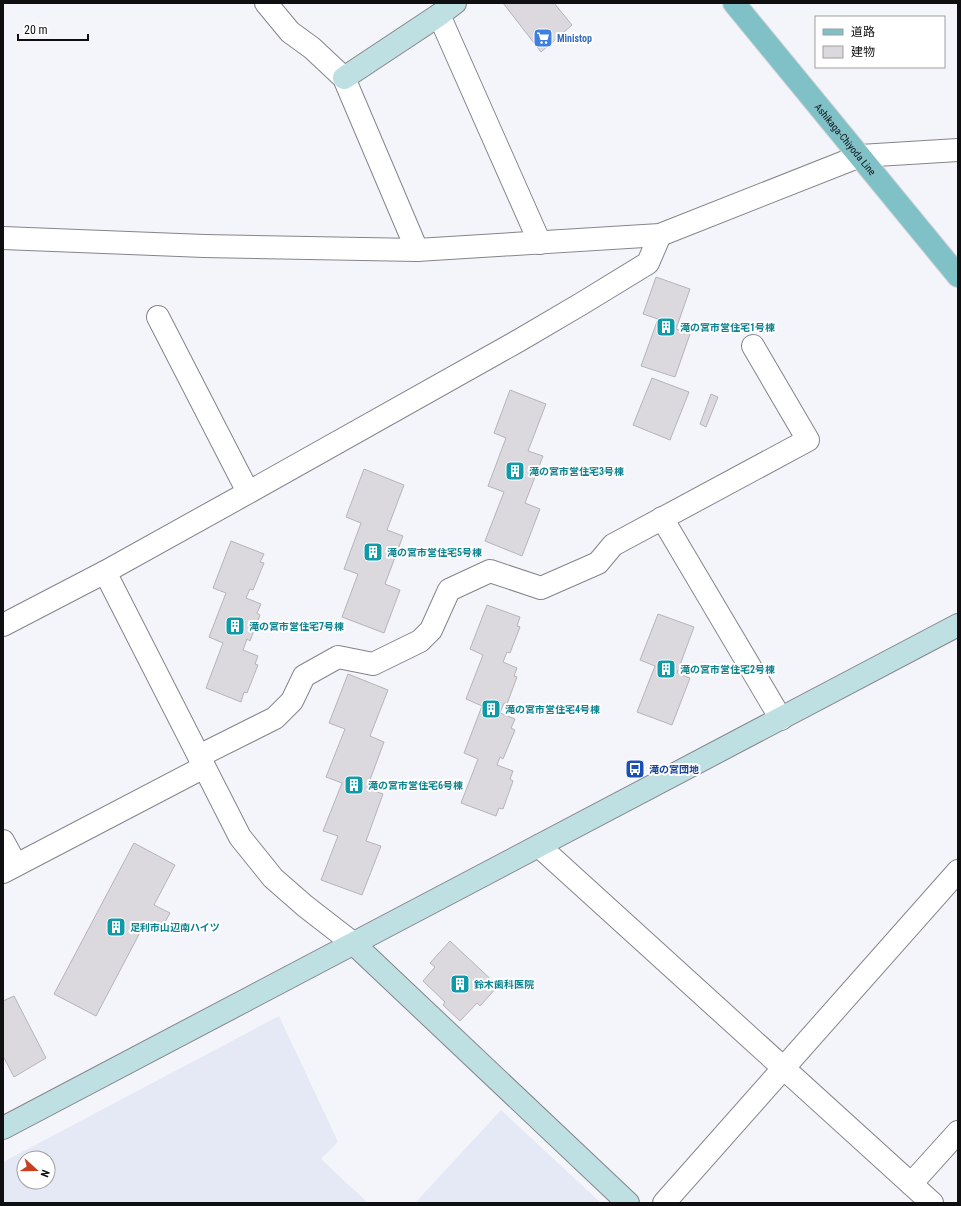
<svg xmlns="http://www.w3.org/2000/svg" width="961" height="1206" viewBox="0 0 961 1206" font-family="'Roboto Condensed','Noto Sans JP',sans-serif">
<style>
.built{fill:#e5e8f5;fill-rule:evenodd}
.building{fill:#dbd8de;stroke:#b6b4b9}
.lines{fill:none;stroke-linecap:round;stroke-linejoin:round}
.street-casing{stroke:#84858a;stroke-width:24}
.secondary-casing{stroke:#84858a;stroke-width:24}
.primary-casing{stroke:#d4d4d4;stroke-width:24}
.street{stroke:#fff;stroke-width:22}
.secondary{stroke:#bfe0e3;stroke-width:22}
.primary{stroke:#7fc1c7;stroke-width:22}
.labels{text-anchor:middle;stroke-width:4;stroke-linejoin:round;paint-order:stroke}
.shop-label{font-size:10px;font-weight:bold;fill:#366cbe;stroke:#fff;text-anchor:start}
.street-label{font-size:10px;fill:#0f0f11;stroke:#fff}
.culture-label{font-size:10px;font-weight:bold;fill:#0d838f;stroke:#fff;text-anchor:start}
.transit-label{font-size:10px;font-weight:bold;fill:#164399;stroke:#fff;text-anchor:start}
</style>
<rect width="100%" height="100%" fill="#f4f5fb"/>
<g class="built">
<path d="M279,1016L338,1142L321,1159L368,1203H3V1162ZM24,1158H48V1182H24Z"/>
<path d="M501,1110L601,1203H415Z"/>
</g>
<g class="building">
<path d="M503,3H554L572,25L541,52Z"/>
<path d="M656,277L690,289L676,329L690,334L675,377L641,366L658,319L643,314Z"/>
<path d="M652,378L689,392L670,440L633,425Z"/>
<path d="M510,390L546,404L528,451L543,456L525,503L540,509L522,556L485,541L504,492L488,486L506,438L494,433Z"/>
<path d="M711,394L718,397L706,427L700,424Z"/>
<path d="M364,469L404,485L387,530L403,536L385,584L400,590L384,633L342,617L358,574L344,569L361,523L346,517Z"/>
<path d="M231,541L264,554L260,562L264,563L253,590L250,589L246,598L261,604L257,613L260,615L250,641L247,639L243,650L258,656L255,664L258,665L247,693L244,692L241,702L206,688L223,643L209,637L226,593L213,588Z"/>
<path d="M487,605L520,617L517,626L520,627L510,653L507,652L503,662L517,668L514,676L517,677L507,704L504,703L500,713L515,719L511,728L515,730L503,759L500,757L497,765L513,771L510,779L513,781L503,809L499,808L496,816L461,803L478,759L464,753L482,706L466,699L483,655L470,649Z"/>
<path d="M658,614L694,627L677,673L690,678L672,725L637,712L655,666L640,660Z"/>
<path d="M348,674L388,690L370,736L384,742L367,788L383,794L366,841L381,846L362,895L321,880L338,836L323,831L342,783L326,777L345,729L329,723Z"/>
<path d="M134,843L175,865L154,905L170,913L160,931L145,923L96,1016L54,994Z"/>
<path d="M450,941L498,986L480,1006L477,1003L460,1021L443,1005L445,1002L423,981L435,967L430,963Z"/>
<path d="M14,996L46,1058L14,1077L3,1056V1001Z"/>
</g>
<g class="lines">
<g class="street-casing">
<g id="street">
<path d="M266,3L290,32L312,48L344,78L417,250"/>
<path d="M439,15L540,243"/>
<path d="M3,238L204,246L417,250L660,235L860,156L958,150"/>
<path d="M158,317L248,492"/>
<path d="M662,518L781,719"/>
<path d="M105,572L240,837L273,878L305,906L354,944"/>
<path d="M3,625L105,572L240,497L518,341L581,304L648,263L660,235"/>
<path d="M199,756L275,718L292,701L304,676L338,657L373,664L420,641L431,630L449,590L490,571L541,588L598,563L613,545L808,440L753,346"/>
<path d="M3,841L16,865"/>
<path d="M539,846L932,1203"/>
<path d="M3,872L204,767"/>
<path d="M911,1184L958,1132"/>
<path d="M664,1203L958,871"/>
</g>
</g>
<g class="secondary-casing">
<g id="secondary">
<path d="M344,78L439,15L455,3"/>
<path d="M354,944L628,1203"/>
<path d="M3,1128L958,625"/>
</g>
</g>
<g class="primary-casing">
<g id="primary">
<path id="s1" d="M734,3L958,276"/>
</g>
</g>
<use href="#street" class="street"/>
<use href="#secondary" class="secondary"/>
<use href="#primary" class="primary"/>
</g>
<defs>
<g id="supermarket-square" transform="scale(1)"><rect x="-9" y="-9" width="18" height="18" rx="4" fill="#3f7fe0" stroke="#fff"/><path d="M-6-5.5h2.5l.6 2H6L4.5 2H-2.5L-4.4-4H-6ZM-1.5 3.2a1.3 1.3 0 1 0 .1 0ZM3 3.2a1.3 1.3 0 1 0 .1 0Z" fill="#fff"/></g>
<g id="building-square" transform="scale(1)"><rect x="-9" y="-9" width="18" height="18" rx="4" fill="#0f9aa8" stroke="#fff"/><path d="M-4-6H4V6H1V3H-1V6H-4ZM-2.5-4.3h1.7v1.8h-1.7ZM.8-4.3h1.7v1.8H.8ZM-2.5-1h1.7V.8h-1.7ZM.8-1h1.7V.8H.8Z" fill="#fff"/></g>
<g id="bus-square" transform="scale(1)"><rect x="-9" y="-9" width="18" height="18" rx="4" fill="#1a4fb4" stroke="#fff"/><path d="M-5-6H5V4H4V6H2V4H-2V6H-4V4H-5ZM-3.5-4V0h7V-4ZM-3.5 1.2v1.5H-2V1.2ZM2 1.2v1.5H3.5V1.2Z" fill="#fff"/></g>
</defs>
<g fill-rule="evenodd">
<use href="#supermarket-square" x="543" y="38"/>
<use href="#building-square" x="666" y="327"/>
<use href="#building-square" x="515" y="471"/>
<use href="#building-square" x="373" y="552"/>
<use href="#building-square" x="235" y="626"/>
<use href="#building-square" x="666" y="669"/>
<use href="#building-square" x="491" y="709"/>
<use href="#bus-square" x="635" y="769"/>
<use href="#building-square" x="354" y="785"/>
<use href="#building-square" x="116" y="927"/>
<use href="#building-square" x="460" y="984"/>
</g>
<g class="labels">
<g class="shop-label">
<text x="557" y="42">Ministop</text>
</g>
<g class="street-label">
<text dy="4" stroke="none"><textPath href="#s1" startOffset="176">Ashikaga-Chiyoda Line</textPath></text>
</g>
<g class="culture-label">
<text x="680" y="331">滝の宮市営住宅1号棟</text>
<text x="529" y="475">滝の宮市営住宅3号棟</text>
<text x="387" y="556">滝の宮市営住宅5号棟</text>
<text x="249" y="630">滝の宮市営住宅7号棟</text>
<text x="680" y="673">滝の宮市営住宅2号棟</text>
<text x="505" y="713">滝の宮市営住宅4号棟</text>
<text x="368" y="789">滝の宮市営住宅6号棟</text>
<text x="130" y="931">足利市山辺南ハイツ</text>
<text x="474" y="988">鈴木歯科医院</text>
</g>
<g class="transit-label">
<text x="649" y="773">滝の宮団地</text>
</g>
</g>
<rect width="961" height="1206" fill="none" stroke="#0f0f11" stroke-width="8"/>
<rect x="815" y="16" width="130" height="52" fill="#ffffff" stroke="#9f9fa0"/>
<rect x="823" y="29" width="20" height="6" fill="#7fc1c7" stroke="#9f9fa0"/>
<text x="851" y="36" font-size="12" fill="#0f0f11">道路</text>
<rect x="823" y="46" width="20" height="12" fill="#dbd8de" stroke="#9f9fa0"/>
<text x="851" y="56" font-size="12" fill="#0f0f11">建物</text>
<g transform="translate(36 1170) rotate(111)"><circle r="19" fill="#ffffff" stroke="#9f9fa0"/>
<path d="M0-3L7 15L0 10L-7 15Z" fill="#ca401f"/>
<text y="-6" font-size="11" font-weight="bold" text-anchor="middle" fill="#0f0f11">N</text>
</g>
<path d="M18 34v6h70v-6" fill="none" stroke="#0f0f11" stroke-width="2"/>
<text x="24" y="34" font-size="12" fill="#0f0f11" stroke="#ffffff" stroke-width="3" paint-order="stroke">20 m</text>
</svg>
